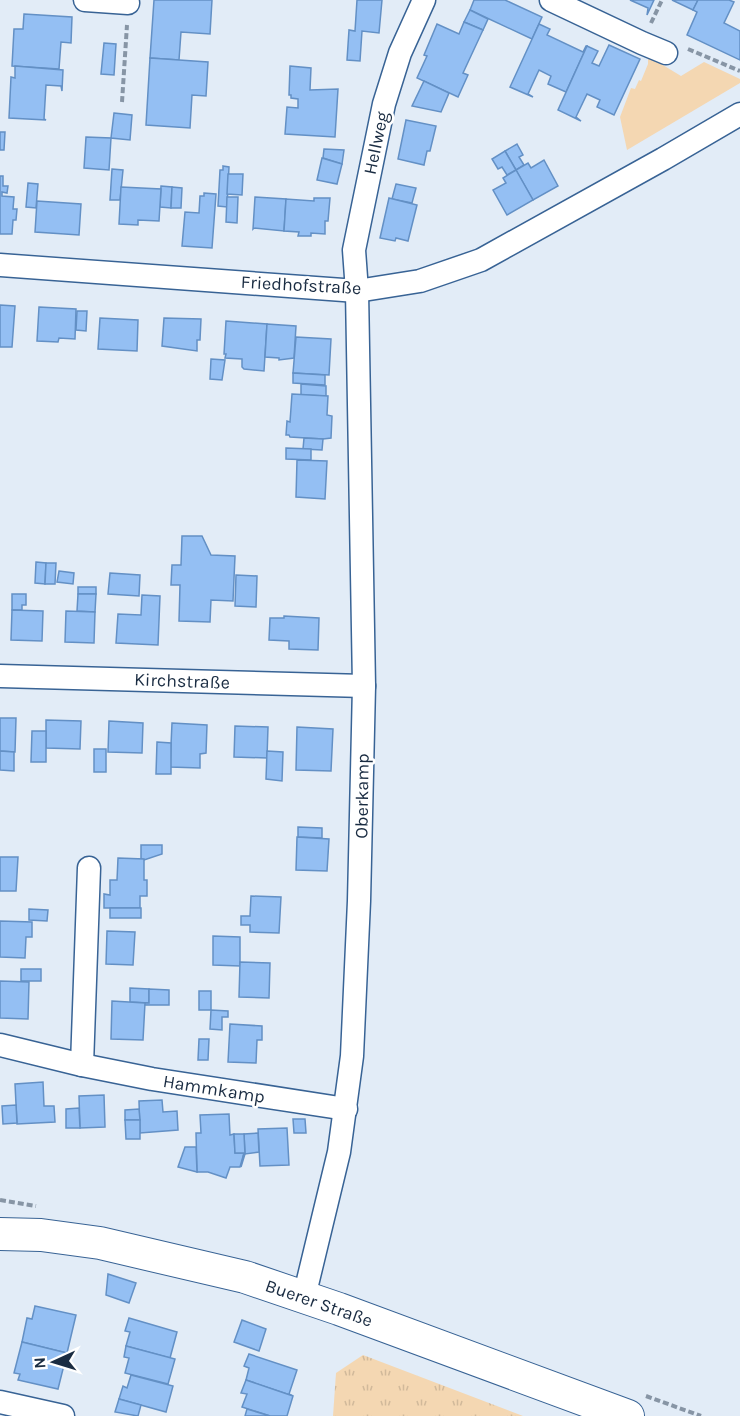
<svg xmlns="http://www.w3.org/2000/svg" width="740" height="1416" viewBox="0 0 740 1416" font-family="Karla,sans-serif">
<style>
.grass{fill:url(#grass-tufts)}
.park{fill:#f4d7b2}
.building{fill:#94bff3;stroke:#6390c5;stroke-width:1.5}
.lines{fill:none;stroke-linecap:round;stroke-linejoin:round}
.street-casing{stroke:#386395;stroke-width:25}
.secondary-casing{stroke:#386395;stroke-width:34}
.path{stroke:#8795a5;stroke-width:4;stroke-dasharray:6 3;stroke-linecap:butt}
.street{stroke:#fff;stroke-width:22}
.secondary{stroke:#fff;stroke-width:32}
.labels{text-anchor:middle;stroke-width:5;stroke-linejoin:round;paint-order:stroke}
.street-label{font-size:18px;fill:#1a2c42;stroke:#fff}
</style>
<defs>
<pattern id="grass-tufts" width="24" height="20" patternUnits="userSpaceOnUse" patternTransform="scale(1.5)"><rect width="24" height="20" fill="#f4d7b2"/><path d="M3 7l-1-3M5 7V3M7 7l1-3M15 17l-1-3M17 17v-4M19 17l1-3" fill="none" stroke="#d1b99a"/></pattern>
</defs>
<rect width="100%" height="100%" fill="#e2ecf7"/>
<path class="grass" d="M363,1355L523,1416H333L336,1373Z"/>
<path class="park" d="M648,56L681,76L704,62L740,79V83L627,150L620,117L631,88L635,89L639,80L641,81L648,64Z"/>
<g class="building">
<path d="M154,0H212L210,34L181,32L179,60L150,58Z"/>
<path d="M357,0H382L379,33L362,31L360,61L347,60L349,30L355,31Z"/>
<path d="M474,0H505L542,17L532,39L470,10Z"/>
<path d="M630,0H654L647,15L648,8Z"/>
<path d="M672,0H698L693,10Z"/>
<path d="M698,0H729L734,2L724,23L740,31V60L687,35L697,12L693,10Z"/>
<path d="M470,10L488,19L483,30L464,22Z"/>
<path d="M24,14L72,17L71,43L61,42L59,69L12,66L14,29H23Z"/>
<path d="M464,22L483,30L463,73L468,75L458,97L417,78L427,56L424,55L437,24L459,34Z"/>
<path d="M539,24L550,29L547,35L583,52L586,46H587L566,92L548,84L551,76L539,70L528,94L533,97L510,87Z"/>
<path d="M104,43L116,44L114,75L101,74Z"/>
<path d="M609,45L640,59L614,115L597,107L600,100L587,94L576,117L581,121L558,110L587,46L598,51L592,63L599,66Z"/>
<path d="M150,58L208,62L206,96L192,95L190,128L146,125Z"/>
<path d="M15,66L63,70L62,91L61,86L46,85L44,119L46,120L9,118L11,77L15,78Z"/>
<path d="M290,66L311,68L310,90L338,89L335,137L285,134L287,107L298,108V99L291,98V95H289Z"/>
<path d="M424,81L449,93L441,112L412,106Z"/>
<path d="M114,113L132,115L130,140L111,138Z"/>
<path d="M406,120L436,126L430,151H427L424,165L398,159Z"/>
<path d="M0,132H5L4,150H0Z"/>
<path d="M86,137L111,138L109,170L84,168Z"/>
<path d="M517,144L523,155L519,157L524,165L516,170L505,151Z"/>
<path d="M324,149L344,150L342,164L323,158Z"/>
<path d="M505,151L516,170L507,175L502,167L498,169L492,159Z"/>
<path d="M322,158L342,164L337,184L317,180Z"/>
<path d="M544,160L558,186L533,200L516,170L528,163L531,168Z"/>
<path d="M223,166L229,167L227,207L218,206L220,170H223Z"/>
<path d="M112,169L123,170L120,200H110Z"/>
<path d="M516,170L533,200L507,215L493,190L506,183L503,178Z"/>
<path d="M228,174H243L242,195L227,194Z"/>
<path d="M0,176H3V186H8L7,193L2,192V196L14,197L13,209H17L16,220H13L12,234H0Z"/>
<path d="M28,183L38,184L36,208L26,207Z"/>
<path d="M396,184L416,188L412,203L392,199Z"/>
<path d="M161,186L172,187L171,208L160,207Z"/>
<path d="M121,187L161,189L159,221L138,220V225L119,224Z"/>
<path d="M172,187L182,188L181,208H171Z"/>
<path d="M204,193L216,194L212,248L182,246L185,212L199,213L200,196H204Z"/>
<path d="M227,197H238L237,223L226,222Z"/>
<path d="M255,197L286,199L284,231L254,228L253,229Z"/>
<path d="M314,198H330L328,221H325V234L311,233V236H298L299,232L284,231L286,199L314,201Z"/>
<path d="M389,198L417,205L408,241L396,238L395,241L380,238Z"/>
<path d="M37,201L81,204L79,235L35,232Z"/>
<path d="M0,305L15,306L12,347H0Z"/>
<path d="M39,307L76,309L75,339L59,338L58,342L37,341Z"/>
<path d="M77,311H87L86,331L76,330Z"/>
<path d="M100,318L138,320L137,351L98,349Z"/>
<path d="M164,318L201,319L200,340H197V351L162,346Z"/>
<path d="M226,321L267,324L264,371L244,369L242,367V359L225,358L226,354H224Z"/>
<path d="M267,324L296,326L294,358L279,360V358L265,357Z"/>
<path d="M296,337L331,339L329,375L293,373Z"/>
<path d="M211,359L225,360L222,380L210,379Z"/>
<path d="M293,373L325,375V385L293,383Z"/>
<path d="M301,384L326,386V396L301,395Z"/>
<path d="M292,394L328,396L327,415L332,416L331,438L323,439L290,437L289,435H286L287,421L290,422Z"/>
<path d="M304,438L323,439L322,450L303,449Z"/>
<path d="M286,448L311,449V460L286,459Z"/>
<path d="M297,460L327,461L325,499L296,497Z"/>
<path d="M182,536H202L211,555L235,556L233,601L211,600L210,622L179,621L180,585H171L172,565H181Z"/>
<path d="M36,562L46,563L45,584L35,583Z"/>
<path d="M46,563H56L55,584H45Z"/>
<path d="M59,571L74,573L73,584L57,582Z"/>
<path d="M110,573L140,575L139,596L108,594Z"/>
<path d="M236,575L257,576L256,607L235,606Z"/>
<rect x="78" y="587" width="18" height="7"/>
<path d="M12,594H26V605H22V610H12Z"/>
<path d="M78,594H96L95,612L77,611Z"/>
<path d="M142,595L160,596L158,645L116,643L118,614L141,615Z"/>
<path d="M12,610L43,611L42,641L11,640Z"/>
<path d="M66,611L95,612L94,643L65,642Z"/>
<path d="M284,616L319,618L318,650L289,649V641L269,640L270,618H284Z"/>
<path d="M0,718H16L15,752L0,751Z"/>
<path d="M46,720L81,721L80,749L46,748Z"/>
<path d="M109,721L143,723L142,753L108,752Z"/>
<path d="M172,723L207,725L206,753L200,754V768L170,767Z"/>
<path d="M235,726L268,727L267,758L234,757Z"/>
<path d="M297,727L333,729L331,771L296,770Z"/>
<path d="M32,731H46V762H31Z"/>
<path d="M157,742L171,743V774H156Z"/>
<rect x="94" y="749" width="12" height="23"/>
<path d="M0,751L14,752V771L0,770Z"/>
<path d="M267,751L283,752L282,781L266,779Z"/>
<path d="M298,827L322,828V838L298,837Z"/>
<path d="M297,837L329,839L327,871L296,870Z"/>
<path d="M141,845H162V854L144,860L141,859Z"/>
<path d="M0,857H18L16,891H0Z"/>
<path d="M118,858L144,859V880H147V896H140V908H104V894L110,895V880H117Z"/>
<path d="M251,896L281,897L279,933L250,932V925H241V916H250Z"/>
<rect x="110" y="908" width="31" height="10"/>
<path d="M29,909L48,910L47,921L29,920Z"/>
<path d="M0,921L32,922V937H26L25,958L0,957Z"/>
<path d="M107,931L135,932L133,965L106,964Z"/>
<path d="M213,936L240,937V966L213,965Z"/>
<path d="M240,962L270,963L269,998L239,997Z"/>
<rect x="21" y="969" width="20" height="12"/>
<path d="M0,981L29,982L28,1019L0,1018Z"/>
<path d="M130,988L149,989V1003L130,1002Z"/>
<path d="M149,989L169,990V1005H144L145,1003H149Z"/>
<rect x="199" y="991" width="12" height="19"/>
<path d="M112,1001L145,1003L143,1040L111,1039Z"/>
<path d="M211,1010L228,1011V1017H222V1030L210,1029Z"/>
<path d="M230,1024L262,1026V1040H257L256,1063L228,1062Z"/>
<path d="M199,1039H209L208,1060H198Z"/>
<path d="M43,1082L44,1106H54L55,1122L17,1124L15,1084Z"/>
<path d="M104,1095L105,1127L80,1128L79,1096Z"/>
<path d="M162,1100L163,1112L177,1111L178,1130L140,1133L139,1101Z"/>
<path d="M16,1105L17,1123L3,1124L2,1106Z"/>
<path d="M79,1108L80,1128H66V1109Z"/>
<path d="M139,1109L140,1120H125V1110Z"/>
<path d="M229,1114L230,1135L234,1134L235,1153H244L240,1167H230L226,1178L208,1172H197L196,1133H201L200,1115Z"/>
<path d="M293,1119H305L306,1133H294Z"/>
<path d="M125,1120H140V1139H126Z"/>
<path d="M287,1128L289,1165L260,1166L258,1129Z"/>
<path d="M258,1133L259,1152L245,1154L244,1134Z"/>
<path d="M234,1134H244L245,1154L241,1167L244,1153H235Z"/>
<path d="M185,1147H196L197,1172L178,1167Z"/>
<path d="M108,1274L136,1283L129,1303L106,1295Z"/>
<path d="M35,1306L76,1315L67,1353L22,1342L27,1318L32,1319Z"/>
<path d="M129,1318L177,1332L170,1358L126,1346L130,1332L125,1331Z"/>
<path d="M242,1320L266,1329L259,1351L234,1342Z"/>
<path d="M22,1342L67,1353L58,1389L18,1380L20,1374L14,1373Z"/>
<path d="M126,1346L175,1359L168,1384L125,1373L129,1358L124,1357Z"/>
<path d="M249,1354L297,1370L289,1394L293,1396L246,1380L249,1368L244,1366Z"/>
<path d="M131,1375L173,1386L166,1412L119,1399L123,1386L127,1388Z"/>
<path d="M246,1380L293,1396L287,1416H270L242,1407L247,1394L241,1393Z"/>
<path d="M119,1399L141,1405L138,1416L115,1412Z"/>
<path d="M247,1409L270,1416H245Z"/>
</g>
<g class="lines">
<g class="street-casing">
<g id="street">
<path d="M85,0L128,3"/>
<path d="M551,0L642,43L666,53"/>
<path d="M0,265L357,291L420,281L481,260L663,159L740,114"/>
<path d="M0,676L364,686"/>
<path d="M0,1045L82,1065L152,1079L346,1109"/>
<path d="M82,1065L89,868"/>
<path d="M304,1297L339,1152L352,1056L359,901L364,686L357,291L354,250L384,104L400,53L424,0"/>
<path d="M0,1402L63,1416"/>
</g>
</g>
<g class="secondary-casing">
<path id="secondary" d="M0,1234L41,1235L100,1243L245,1277L339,1309L628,1416"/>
</g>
<g class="path">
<path d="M651,23L662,0"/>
<path d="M688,49L740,71"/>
<path d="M122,102L127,25"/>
<path d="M0,1200L36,1206"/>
<path d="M646,1396L701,1416"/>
</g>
<use href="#street" class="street"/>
<use href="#secondary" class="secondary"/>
</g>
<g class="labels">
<g class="street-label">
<text transform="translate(376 143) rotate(-78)" y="6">Hellweg</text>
<text transform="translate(301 285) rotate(3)" y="6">Friedhofstraße</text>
<text transform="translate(182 681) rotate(2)" y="6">Kirchstraße</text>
<text transform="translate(362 796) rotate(-89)" y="6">Oberkamp</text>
<text transform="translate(214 1089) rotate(9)" y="6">Hammkamp</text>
<text transform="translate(319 1303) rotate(19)" y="6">Buerer Straße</text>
</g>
</g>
<g transform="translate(54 1362) rotate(266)" stroke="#ffffff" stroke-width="4.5" paint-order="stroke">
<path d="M0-4.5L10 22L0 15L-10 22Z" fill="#1a2c42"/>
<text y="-9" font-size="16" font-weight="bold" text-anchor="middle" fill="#1a2c42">N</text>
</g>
</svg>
